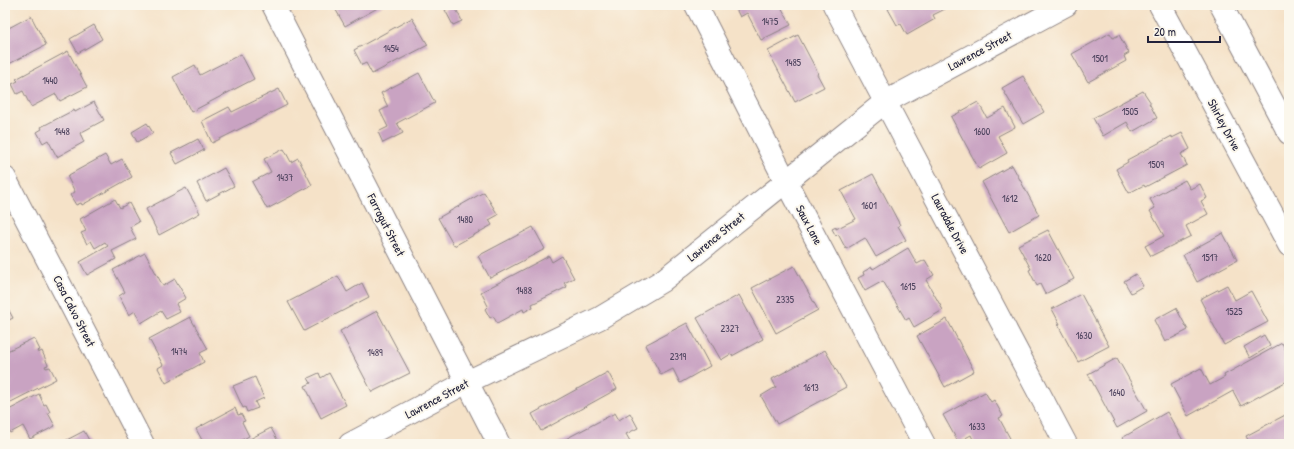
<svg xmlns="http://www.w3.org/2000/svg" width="1294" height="449" viewBox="0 0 1294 449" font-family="'Patrick Hand',sans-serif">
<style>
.building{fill:#c9a3c2}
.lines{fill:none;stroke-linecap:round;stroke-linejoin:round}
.minor-casing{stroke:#8c8282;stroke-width:24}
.minor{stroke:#fff;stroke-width:22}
.labels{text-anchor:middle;stroke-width:4;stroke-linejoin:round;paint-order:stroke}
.number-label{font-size:10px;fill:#4c425d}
.street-label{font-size:12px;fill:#22223b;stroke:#fbf7ec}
</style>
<rect width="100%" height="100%" fill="#fbf7ec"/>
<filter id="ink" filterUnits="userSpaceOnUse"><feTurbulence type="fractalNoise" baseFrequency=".025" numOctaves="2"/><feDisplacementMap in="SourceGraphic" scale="8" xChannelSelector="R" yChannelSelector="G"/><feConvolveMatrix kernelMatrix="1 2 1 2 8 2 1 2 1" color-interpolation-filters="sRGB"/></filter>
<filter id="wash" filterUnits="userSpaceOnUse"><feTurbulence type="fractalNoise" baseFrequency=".012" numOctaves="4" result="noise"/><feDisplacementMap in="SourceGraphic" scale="16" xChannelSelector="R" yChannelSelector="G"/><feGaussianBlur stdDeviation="0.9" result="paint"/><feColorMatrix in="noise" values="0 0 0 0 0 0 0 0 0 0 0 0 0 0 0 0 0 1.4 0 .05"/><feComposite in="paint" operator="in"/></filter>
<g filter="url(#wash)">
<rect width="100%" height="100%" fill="#f5e2c8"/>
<g id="blocks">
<g class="building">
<path d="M333,5H383L345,26Z"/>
<path d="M454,5L462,21L453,25L445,10Z"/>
<path d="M734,5H780L791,25L761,40L747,13L740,17Z"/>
<path d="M891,5H953L933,15L935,19L907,35L901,24L897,25L888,9L892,7Z"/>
<path d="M31,16L46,45L5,66V30Z"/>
<path d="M412,18L428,45L372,74L366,63L362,65L354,50Z"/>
<path d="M94,25L102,39L78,53L70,39Z"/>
<path d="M1110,33L1113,38L1119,35L1129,53L1124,56L1126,61L1088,82L1072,54Z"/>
<path d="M798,35L818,73L817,74L824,87L795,102L768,51Z"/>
<path d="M68,51L87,87L60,101L56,94L31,107L23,91L17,94L12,84L18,81L16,79Z"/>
<path d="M241,54L254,79L191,112L173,77L195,65L200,75Z"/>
<path d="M419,73L435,103L397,123L403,133L383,143L378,132L388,127L380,111L388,107L381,93Z"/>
<path d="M1023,76L1044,112L1023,124L1002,88Z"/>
<path d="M279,89L287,105L212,143L202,121L229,107L232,112Z"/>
<path d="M1143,91L1151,103H1149L1157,118L1132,132L1127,122L1103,136L1093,118Z"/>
<path d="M94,102L104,120L80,133L84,142L57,157L48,140L43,143L37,132L42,129L41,127L74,110L75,112Z"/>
<path d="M978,102L987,118L1005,108L1015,127L998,136L1007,153L979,169L951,117Z"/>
<path d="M147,123L153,133L137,142L132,132Z"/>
<path d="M1182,133L1190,149L1181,154L1187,165L1145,187L1144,185L1129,193L1116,169L1128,162L1127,160L1172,136V138Z"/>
<path d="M198,139L204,150L177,164L171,153Z"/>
<path d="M284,149L291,162L298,158L312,185L267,209L252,182L271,172L264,159Z"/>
<path d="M105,155L111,165L122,159L132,177L82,205L81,203L76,205L70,195L75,192L67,176Z"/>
<path d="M1012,165L1039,215L1009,232L982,182Z"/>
<path d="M224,168L234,186L206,201L197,183Z"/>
<path d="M873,174L900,225L898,226L906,240L876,257L865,238L846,249L838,234L836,236L832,229L836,227V229L856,219L841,191Z"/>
<path d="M1185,180L1190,189L1200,184L1207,198L1201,201L1208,214L1186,226L1191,236L1151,256L1145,246L1164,236L1150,211L1155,208L1150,199Z"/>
<path d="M186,188L200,213L159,235L146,209Z"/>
<path d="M484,192L498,215L489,220L492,225L454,246L438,218Z"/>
<path d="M115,199L120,208L129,203L139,222L130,227L136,239L112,251L116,259L87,275L80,262L108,246L105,242L95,248L91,241L87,244L81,233L86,231L80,219Z"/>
<path d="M533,227L545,249L490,278L478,256Z"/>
<path d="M1048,230L1074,279L1045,294L1040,284L1037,286L1029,270L1031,269L1018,245Z"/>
<path d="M1223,233L1237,260L1197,282L1183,255Z"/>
<path d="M908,248L917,264L925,260L934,275L926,280L943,310L914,327L909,318L906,320L883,281L865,291L858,278L864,275L863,272L872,267L873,269Z"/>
<path d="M145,253L163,286L175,279L186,298L176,304L180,312L166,319L161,311L141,323L135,311L129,315L119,296L125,292L113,270Z"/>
<path d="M549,256L552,262L562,256L574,278L564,283L567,287L532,304L533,307L524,312L523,309L497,323L493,316L490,318L485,309L488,306L481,292Z"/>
<path d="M794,266L818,310L776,333L752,288Z"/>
<path d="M1136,274L1143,286L1131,293L1124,281Z"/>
<path d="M338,276L347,292L362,283L369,297L304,331L288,302Z"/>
<path d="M1227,285L1235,300L1251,291L1268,322L1224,345L1200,299Z"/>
<path d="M1081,294L1109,346L1078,362L1058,325L1060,324L1052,309Z"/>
<path d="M739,295L763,339L732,356L731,354L721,360L697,318Z"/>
<path d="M5,303L13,318L5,322Z"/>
<path d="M1176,308L1188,330L1165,342L1154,320Z"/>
<path d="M377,311L410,373L372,392L340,331Z"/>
<path d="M190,317L208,349L200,353L204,362L166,383L158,368L163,365L149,339Z"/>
<path d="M947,319L974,371L945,387L917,336Z"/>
<path d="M687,323L710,366L680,383L673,369L661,375L645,345Z"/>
<path d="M1264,335L1270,346L1250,358L1244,347Z"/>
<path d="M34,338L40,350L37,351L38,353L42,351L48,365L45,366L46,368L50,367L56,379L5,405V352Z"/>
<path d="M1282,343L1289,356V380L1241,406L1233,391L1188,416L1171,384L1201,368L1210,385L1225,377L1224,375Z"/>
<path d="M825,350L846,387L777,424L761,396L776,387L772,379Z"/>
<path d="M1117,358L1147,411L1117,428L1088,374Z"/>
<path d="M608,372L617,389L541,431L532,414Z"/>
<path d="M319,373L321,378L329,373L346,405L321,418L305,386L311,383L308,378Z"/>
<path d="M255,377L264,398L255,402L258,408L247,412L245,407L243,408L233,386Z"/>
<path d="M985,392L991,402L994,400L1003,416L999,418L1012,442L1008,444H975L971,435L958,442L943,415Z"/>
<path d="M39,394L44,405L46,404L50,412L48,413L55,426L30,439L23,426L10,433L5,425V412Z"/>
<path d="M235,408L238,415L241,414L245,421L242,422L249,436L234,444H196L202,440L196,429Z"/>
<path d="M1167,412L1185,444H1126L1122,438Z"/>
<path d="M615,413L619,420L630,413L638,428L626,434L630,441L624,444H556Z"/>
<path d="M1289,413V444H1250L1246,436Z"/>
<path d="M271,428L279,443L277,444H240Z"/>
<path d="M84,431L91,444H59Z"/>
</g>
</g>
</g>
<g filter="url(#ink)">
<use href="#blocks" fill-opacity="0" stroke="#8c8282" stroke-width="1"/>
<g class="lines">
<g class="minor-casing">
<g id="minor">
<path d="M273,5L499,444"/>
<path d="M696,5L786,182L924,444"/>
<path d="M834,5L1066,444"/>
<path d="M1160,5L1289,245"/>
<path d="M1221,5L1289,133"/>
<path d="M5,178L143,444"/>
<path d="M350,444L467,382L600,318L662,281L885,102L1066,5"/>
</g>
</g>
<use href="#minor" class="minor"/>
</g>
</g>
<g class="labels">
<g class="number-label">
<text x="770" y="25">1475</text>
<text x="391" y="52">1454</text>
<text x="1100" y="62">1501</text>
<text x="793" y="66">1485</text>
<text x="50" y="84">1440</text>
<text x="1130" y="115">1505</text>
<text x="62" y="135">1448</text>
<text x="982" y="135">1600</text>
<text x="1156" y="168">1509</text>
<text x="285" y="181">1437</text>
<text x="1010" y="202">1612</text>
<text x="869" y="209">1601</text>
<text x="465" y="223">1480</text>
<text x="1043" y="261">1620</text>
<text x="1210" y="261">1517</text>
<text x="908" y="290">1615</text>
<text x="524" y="294">1488</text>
<text x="785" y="303">2335</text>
<text x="1234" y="315">1525</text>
<text x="730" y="332">2327</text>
<text x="1084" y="339">1630</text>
<text x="179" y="355">1474</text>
<text x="375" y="356">1489</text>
<text x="678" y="360">2319</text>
<text x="811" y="391">1613</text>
<text x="1117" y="396">1640</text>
<text x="977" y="430">1633</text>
</g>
<g class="street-label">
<text transform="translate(980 51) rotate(-28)" y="4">Lawrence Street</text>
<text transform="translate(1224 125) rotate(62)" y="4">Shirley Drive</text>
<text transform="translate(950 224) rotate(62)" y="4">Lauradale Drive</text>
<text transform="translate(386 225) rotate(63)" y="4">Farragut Street</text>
<text transform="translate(809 225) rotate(62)" y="4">Saux Lane</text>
<text transform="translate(716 237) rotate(-39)" y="4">Lawrence Street</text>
<text transform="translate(74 311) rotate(63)" y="4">Casa Calvo Street</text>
<text transform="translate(437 399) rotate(-28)" y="4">Lawrence Street</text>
</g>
</g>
<rect width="1294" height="449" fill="none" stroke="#fbf7ec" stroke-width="20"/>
<path d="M1148 36v6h72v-6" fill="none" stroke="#22223b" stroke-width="2"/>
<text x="1154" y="36" font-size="12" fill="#22223b" stroke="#fbf7ec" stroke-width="3" paint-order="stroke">20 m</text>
</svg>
